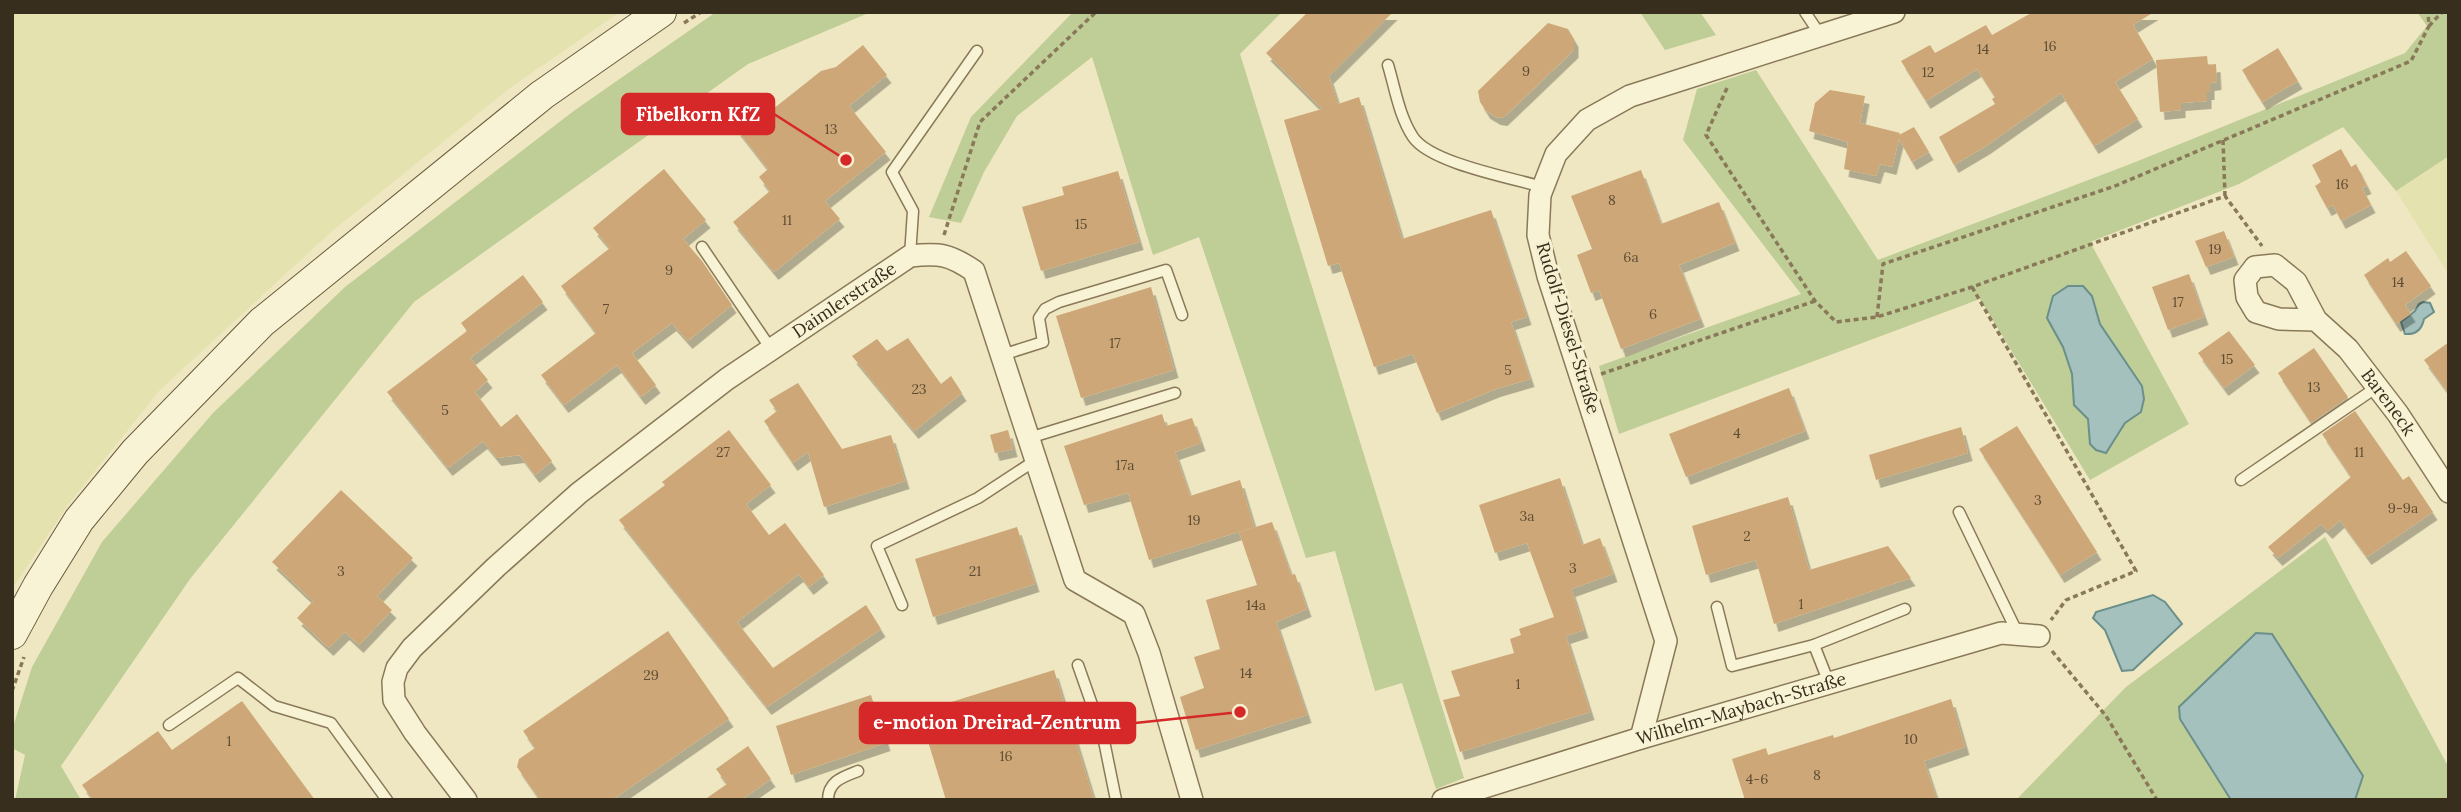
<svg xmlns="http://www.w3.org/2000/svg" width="2461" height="812" viewBox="0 0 2461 812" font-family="Lora,serif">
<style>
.farmland{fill:#e4e3af}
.green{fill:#bfcd96}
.water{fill:#a4c1bd;stroke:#6b8f8b;stroke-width:2}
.building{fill:#cda777;filter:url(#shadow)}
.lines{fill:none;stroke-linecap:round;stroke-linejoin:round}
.service-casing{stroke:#897959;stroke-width:13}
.minor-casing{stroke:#897959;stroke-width:24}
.secondary-casing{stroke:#6a5a3c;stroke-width:32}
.path{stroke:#897959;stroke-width:3.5;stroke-dasharray:5 3.5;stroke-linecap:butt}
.service{stroke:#f9f3d5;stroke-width:10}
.minor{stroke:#f9f3d5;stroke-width:21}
.secondary{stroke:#f9f3d5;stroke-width:30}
.labels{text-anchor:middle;stroke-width:6;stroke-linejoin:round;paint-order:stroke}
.number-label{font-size:14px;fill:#5d4c34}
.street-label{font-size:18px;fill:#382e1d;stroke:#f6f0d1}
.leader{fill:none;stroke:#d62828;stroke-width:2.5}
.callout-dot{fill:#d62828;stroke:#f6f0d1;stroke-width:2.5}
.callout{fill:#d62828;stroke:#d62828;stroke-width:2.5}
.callout-label{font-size:19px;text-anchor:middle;font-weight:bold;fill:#fff}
</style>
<defs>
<filter id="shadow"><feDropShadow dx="4.5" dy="8" stdDeviation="0" flood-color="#0004"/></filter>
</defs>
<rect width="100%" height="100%" fill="#efe7c2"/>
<g class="farmland">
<path d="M12,12H620L510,88L330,233L159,391L68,505L12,589Z"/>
<path d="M2449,156V275L2396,191Z"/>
</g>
<g class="green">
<path d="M716,12H871L748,64L414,302L190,579L61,766L81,800H15L25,755L12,748V730L32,667L102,542L213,413L345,287L575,110Z"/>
<path d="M1073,12H1282L1240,54L1464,778L1436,789L1402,683L1375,691L1335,551L1306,558L1199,237L1153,255L1092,57L1017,116L984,172L961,223L929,217L971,117Z"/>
<path d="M1640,12H1700L1716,35L1665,50Z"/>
<path d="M2417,12H2449V156L2396,191L2343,127L2239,184L2090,242L2189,424L2090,480L1980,299L1619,434L1599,366L1801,294L1683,140L1697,89L1756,70L1878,260L2133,163L2405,53L2427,26Z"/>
<path d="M2325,537L2449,768V800H2016L2126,687Z"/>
</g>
<g class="water">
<path d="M2068,286H2083L2092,296L2100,324L2142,386L2144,399L2141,412L2125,423L2106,453L2096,450L2090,444L2088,419L2074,405L2072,374L2063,347L2047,318L2053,296Z"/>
<path d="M2423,302L2430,303L2434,312L2424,319C2422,329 2417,335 2405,334L2401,322L2415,311L2419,304Z"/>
<path d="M2153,595L2165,602L2182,624L2133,670L2122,671L2105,630L2093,618L2096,612Z"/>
<path d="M2256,633L2272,634L2363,776L2355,800H2231L2180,719L2179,707Z"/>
</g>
<g class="building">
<path d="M1308,12H1393L1329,76L1338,104L1359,97L1402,239L1491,210L1527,317L1511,322L1530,379L1496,389L1437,413L1413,354L1374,367L1339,263L1328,266L1284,120L1322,109L1266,53Z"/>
<path d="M2033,12H2154L2133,25L2153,59L2115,82L2138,119L2094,146L2061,93L1986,146L1954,165L1939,137L1995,104L1992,99L1995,97L1977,69L1926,101L1901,61L1930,45L1935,53L1986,25L1992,35Z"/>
<path d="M1548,23L1568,29L1574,39V50L1503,118L1496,117L1486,111L1480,102L1478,91Z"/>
<path d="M863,45L887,75L849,106L886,152L825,201L840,219L774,272L733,222L770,191L759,177L768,169L736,128L758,110L763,117L821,71L836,67Z"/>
<path d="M2278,48L2298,81L2262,102L2242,70Z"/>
<path d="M2207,56L2208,65L2216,64L2217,82L2210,83V92H2207V101L2181,103V110L2160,112L2156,60Z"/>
<path d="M1830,90L1865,96L1860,123L1900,133L1899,135L1914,127L1929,152L1912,162L1899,139L1892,167L1880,164L1876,176L1844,169L1848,142L1809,131L1815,103Z"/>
<path d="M2341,149L2351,167L2356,164L2367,186L2362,188L2371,205L2341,221L2333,205L2327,208L2315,186L2321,182L2312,165Z"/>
<path d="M664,169L706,220L683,239L702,261L732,305L688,341L672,323L632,353L656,385L641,397L617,365L564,405L541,375L596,333L561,286L610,248L593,228Z"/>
<path d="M1641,170L1661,224L1719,202L1735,243L1679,265L1700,319L1621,349L1599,290L1591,293L1577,255L1592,249L1571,196Z"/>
<path d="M1118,171L1139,242L1041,271L1022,207L1064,195L1062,187Z"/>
<path d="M2224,231L2234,257L2206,267L2195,241Z"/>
<path d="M2406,251L2431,286L2405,305L2411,314L2396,324L2364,275L2388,258L2390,262Z"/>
<path d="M2189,274L2204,317L2168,330L2152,287Z"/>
<path d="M523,275L543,302L470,358L488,380L475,392L501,427L517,414L552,461L535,475L520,455L497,458L483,441L448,468L387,392L467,331L461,323Z"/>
<path d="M1151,287L1174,370L1081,398L1056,316Z"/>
<path d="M2229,331L2255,365L2224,388L2198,353Z"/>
<path d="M908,338L941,384L951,376L962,393L914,431L852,356L877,339L887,351Z"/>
<path d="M2449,342V394L2424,360Z"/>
<path d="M2314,348L2348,397L2311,423L2278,373Z"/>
<path d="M798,383L842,449L891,435L905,481L824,507L808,452L793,463L764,421L777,411L769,400Z"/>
<path d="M1789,388L1805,431L1686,477L1669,434Z"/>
<path d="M2355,411L2403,480L2409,476L2433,512L2367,557L2340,520L2328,531L2321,524L2278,558L2268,547L2351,477L2322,434Z"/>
<path d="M1162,414L1166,426L1192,418L1201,443L1175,452L1190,496L1240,480L1254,527L1149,560L1128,493L1084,505L1064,446Z"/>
<path d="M2017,426L2097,552L2060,575L1979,449Z"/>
<path d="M1961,427L1968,453L1876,480L1869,455Z"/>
<path d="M729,430L771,485L746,504L769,535L785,523L824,575L809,587L799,574L737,622L773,668L866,605L881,629L767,707L619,520L665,485L662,482Z"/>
<path d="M1008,430L1013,449L995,453L990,435Z"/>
<path d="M1560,478L1582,545L1600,538L1613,574L1571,589L1584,630L1566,636L1590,712L1460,752L1443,700L1460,696L1451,671L1514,653L1510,639L1521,635L1519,629L1554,617L1527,543L1495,553L1479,505Z"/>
<path d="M341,490L413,558L377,596L392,610L359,645L345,632L329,648L297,618L313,601L272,562Z"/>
<path d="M1788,497L1809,570L1888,546L1911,578L1774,624L1756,560L1706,575L1692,526Z"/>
<path d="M1272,522L1291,575L1295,574L1307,609L1276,622L1307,715L1196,750L1180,697L1204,688L1194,657L1220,649L1206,600L1257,585L1239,532Z"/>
<path d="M1017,527L1035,584L933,617L915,559Z"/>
<path d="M668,631L729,719L612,800H540L517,767L519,759L535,748L523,731Z"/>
<path d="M1054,670L1094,800H946L919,712Z"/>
<path d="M871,695L886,743L791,775L776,726Z"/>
<path d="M1951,699L1965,747L1924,761L1937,800H1745L1732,759L1766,748L1768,755L1833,735L1834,738Z"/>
<path d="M242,701L315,800H93L82,785L158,731L172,750Z"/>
<path d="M748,746L771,779L741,800H704L727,784L716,769Z"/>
</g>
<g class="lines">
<g class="service-casing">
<g id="service">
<path d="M1805,12L1821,36"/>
<path d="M1388,65C1395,88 1399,116 1413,137C1430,163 1512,178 1543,187"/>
<path d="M702,247L771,349"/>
<path d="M910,256L913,211L892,172L977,51"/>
<path d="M1002,355L1043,342L1039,318L1045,309L1059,302L1166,270L1182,315"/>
<path d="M1029,438L1175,393"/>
<path d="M2241,480L2377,387"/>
<path d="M1959,512L2018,634"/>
<path d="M902,605L877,546L978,498L1036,460"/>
<path d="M1717,607L1732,666L1814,645L1905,609"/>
<path d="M1814,645L1829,683"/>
<path d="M1078,665L1103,736L1116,800"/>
<path d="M169,725L238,678L274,706L331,723L387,800"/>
<path d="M828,800C828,781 843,777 858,771"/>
</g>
</g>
<g class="minor-casing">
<g id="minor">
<path id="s1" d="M2316,320L2279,319L2256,312L2247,297L2245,280L2255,267L2275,265L2296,282L2316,320L2348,349L2398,414L2449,492"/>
<path d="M1641,738L1666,641L1548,276L1538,235L1540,195L1556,154L1587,120L1630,96L1894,12"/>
<path id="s2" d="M466,800L415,733L394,700L393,682L397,668L412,648L496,567L579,493L727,379L910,256C940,253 949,254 974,271L1075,580L1134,614L1149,653L1192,800"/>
<path id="s3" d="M1443,800L1641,738L2001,633L2039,636"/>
</g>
</g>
<g class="secondary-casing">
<path id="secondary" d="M12,634L38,586L79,520L135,452L262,322L542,95L661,12"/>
</g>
<g class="path">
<path d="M684,23L701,12"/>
<path d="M2429,26L2442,12"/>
<path d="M1727,88L1706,135L1815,301L1836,322L1877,317L1972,287L2225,196L2262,246"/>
<path d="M2223,140L2225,196"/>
<path d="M944,235L980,122L1096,12"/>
<path d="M1972,287L2136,571L2066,600L2051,620"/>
<path d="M1877,317L1883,264L2115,186L2411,61L2429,26L2428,12"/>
<path d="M1601,374L1815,301"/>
<path d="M2052,651L2106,716L2157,800"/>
<path d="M12,691L24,657"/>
</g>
<use href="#service" class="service"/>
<use href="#minor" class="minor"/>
<use href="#secondary" class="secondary"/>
</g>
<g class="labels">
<g class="number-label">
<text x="2050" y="51">16</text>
<text x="1983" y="54">14</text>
<text x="1526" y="76">9</text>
<text x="1928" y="77">12</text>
<text x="831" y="134">13</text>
<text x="2342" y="189">16</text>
<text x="1612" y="205">8</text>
<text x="787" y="225">11</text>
<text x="1081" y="229">15</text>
<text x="2215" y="254">19</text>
<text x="1631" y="262">6a</text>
<text x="669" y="275">9</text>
<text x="2398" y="287">14</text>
<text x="2178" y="307">17</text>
<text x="606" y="314">7</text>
<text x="1653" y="319">6</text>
<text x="1115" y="348">17</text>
<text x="2227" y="364">15</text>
<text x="1508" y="375">5</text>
<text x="2314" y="392">13</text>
<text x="919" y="394">23</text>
<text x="445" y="415">5</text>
<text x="1737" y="438">4</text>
<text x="723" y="457">27</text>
<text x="2359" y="457">11</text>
<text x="1125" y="470">17a</text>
<text x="2038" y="505">3</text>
<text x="2403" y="513">9-9a</text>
<text x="1527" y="521">3a</text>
<text x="1194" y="525">19</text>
<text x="1747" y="541">2</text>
<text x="1573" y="573">3</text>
<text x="341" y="576">3</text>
<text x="975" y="576">21</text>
<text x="1801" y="609">1</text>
<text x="1256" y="610">14a</text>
<text x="1246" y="678">14</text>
<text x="651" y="680">29</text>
<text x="1518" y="689">1</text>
<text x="1911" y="744">10</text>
<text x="229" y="746">1</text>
<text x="1006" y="761">16</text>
<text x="1817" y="780">8</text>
<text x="1757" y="784">4-6</text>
</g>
<g class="street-label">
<text dy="6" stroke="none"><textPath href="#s2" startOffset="737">Daimlerstraße</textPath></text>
<text transform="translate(1568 328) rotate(73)" y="6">Rudolf-Diesel-Straße</text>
<text dy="6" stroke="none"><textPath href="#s1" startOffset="312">Bareneck</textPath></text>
<text dy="6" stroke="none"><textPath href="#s3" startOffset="312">Wilhelm-Maybach-Straße</textPath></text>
</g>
</g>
<path class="leader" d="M846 160L774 114M1240 712L1135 723"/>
<g class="callout-dot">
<circle cx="846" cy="160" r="7"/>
<circle cx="1240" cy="712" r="7"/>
</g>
<g class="callout">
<rect x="622" y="94" width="152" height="40" rx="7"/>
<rect x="860" y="703" width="275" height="40" rx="7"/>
</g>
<g class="callout-label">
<text x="698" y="121">Fibelkorn KfZ</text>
<text x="997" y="729">e-motion Dreirad-Zentrum</text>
</g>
<rect width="2461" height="812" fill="none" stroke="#382e1d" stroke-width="28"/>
</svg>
